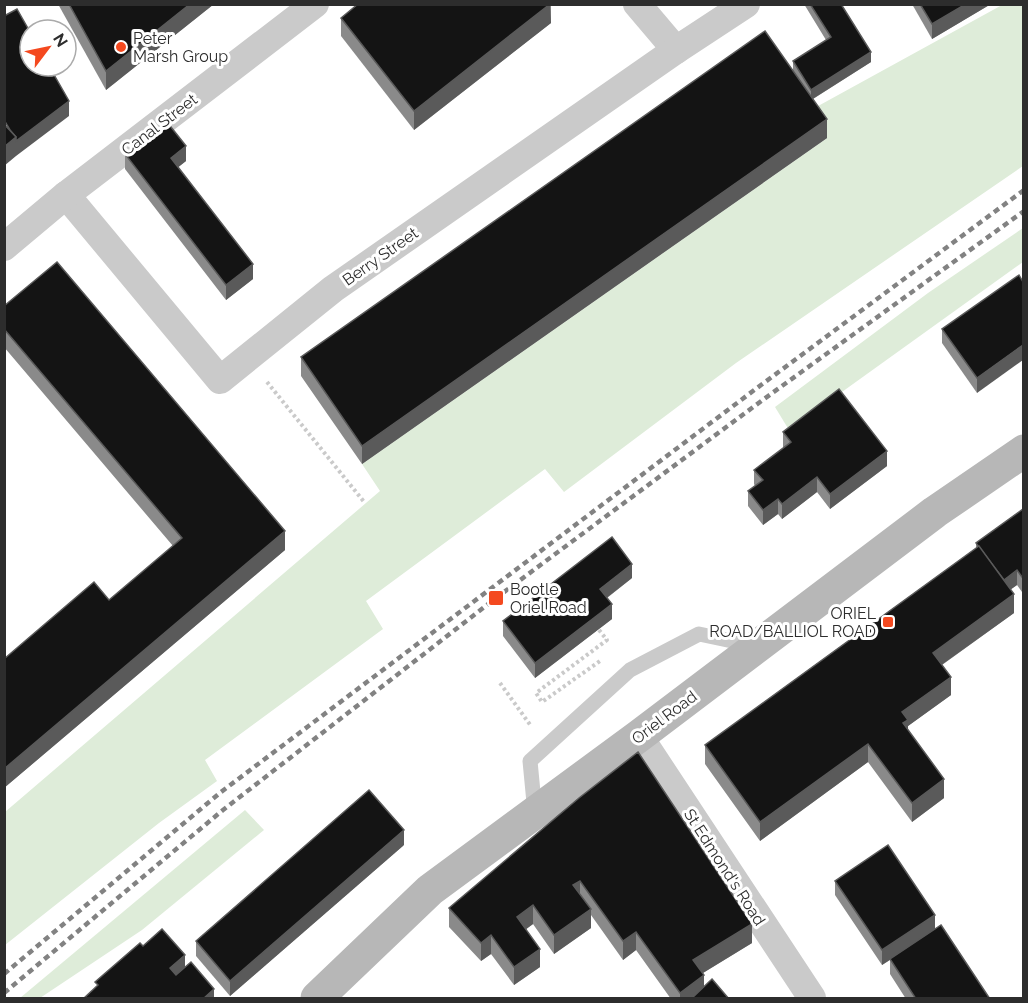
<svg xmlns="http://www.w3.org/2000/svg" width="1028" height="1003" viewBox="0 0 1028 1003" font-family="Raleway,sans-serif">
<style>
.green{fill:#deecd9}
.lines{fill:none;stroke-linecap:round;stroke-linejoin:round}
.path{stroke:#cacaca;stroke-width:4;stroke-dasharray:3 3;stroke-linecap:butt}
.service{stroke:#cacaca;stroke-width:15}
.minor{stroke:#cacaca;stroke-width:28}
.secondary{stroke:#b7b7b7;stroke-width:33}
.rail{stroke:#828282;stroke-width:4.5;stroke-dasharray:6 4.5;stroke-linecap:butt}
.wall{fill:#8a8a8a}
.shaded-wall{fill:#5a5a5a}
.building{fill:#141414;stroke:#5a5a5a;stroke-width:1.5}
.poi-dot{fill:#f4491f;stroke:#fff;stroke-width:2}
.labels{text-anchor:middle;stroke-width:6;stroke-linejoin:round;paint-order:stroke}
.poi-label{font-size:16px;fill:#2d2d2d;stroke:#fff;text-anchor:start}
.street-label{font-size:16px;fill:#2d2d2d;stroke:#fff}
</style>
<rect width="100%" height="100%" fill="#fff"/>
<g class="green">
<path d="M1002,5H1023V166L736,363L564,492L545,469L366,601L383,629L205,760L217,781L159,823L5,945V812L380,491L362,464L827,138L809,111Z"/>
<path d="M1023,228V262L789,430L775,407L928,293Z"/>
<path d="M245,810L264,830L142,930L40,998H20Z"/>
</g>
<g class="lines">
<g class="path">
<path d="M267,382L365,503"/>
<path d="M599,630L607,640L536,693L542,702L600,661"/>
<path d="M500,683L531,726"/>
</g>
<path class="service" d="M535,813L530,761L630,670L699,634L756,646"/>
<g class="minor">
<path d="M637,4L676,50"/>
<path d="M66,195L220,380L333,289L676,50L746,4"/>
<path d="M4,247L66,195L315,4"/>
<path d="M639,736L812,998"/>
</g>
<path class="secondary" d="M317,998L430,890L639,736L935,512L1024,451"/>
<g class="rail">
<path d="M4,974L221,792L757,388L1024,190"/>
<path d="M4,993L223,810L496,598L764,399L1024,211"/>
</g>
</g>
<g class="wall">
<path d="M58,4H214L106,90Z"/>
<path d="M551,4V23L414,130L341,36V18Z"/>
<path d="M804,4H841L871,62L813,99L827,138L362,464L301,376V357L793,70V61L826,40Z"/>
<path d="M912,4H991L932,39Z"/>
<path d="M125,154L186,161L178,167L253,279L226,300L125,169Z"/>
<path d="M1019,275L977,393L942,343V329Z"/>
<path d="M4,306L285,550L4,788V659L109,600L173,546L4,347Z"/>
<path d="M783,432L887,466L830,509L817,492L782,519L778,514L763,525L748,506V491L755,486L754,484V470L783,448Z"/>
<path d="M1023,509L1022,592L1017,585L1011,589L1014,613L942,665L951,695L908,726V730L944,798L912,822L868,762L760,841L705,764V745L976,548V543Z"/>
<path d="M632,578L607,598L612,619L535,678L503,636V621Z"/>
<path d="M579,798L752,943L703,973L704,986L729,999H671L636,950L623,960L591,915V928L554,954L533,924L526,929L540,967L514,985L491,954L481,961L449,927V908Z"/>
<path d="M404,845L230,996L196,956V941Z"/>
<path d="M835,881L935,929L990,999H906L890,974V960L882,965L835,895Z"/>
</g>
<g class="shaded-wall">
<path d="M190,4H214L106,90V71Z"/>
<path d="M550,4L551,23L414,130V111Z"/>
<path d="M966,4H991L932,39V24Z"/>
<path d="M871,52V62L811,100V90Z"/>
<path d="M69,101V116L16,156L4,166V147L16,137Z"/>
<path d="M827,119V138L362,464V446Z"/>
<path d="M186,146V161L171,173V158Z"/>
<path d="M253,264V279L226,300V285Z"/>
<path d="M1023,345V360L977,393V378Z"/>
<path d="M887,451V466L830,509V494Z"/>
<path d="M817,477V492L782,519V504Z"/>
<path d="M778,499V514L763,525V510Z"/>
<path d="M285,531V550L4,788V769Z"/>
<path d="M632,564V578L600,603V589Z"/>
<path d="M1017,570V585L1003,595V580Z"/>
<path d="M1023,576V591L1022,592V577Z"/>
<path d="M1014,594V613L933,671V653Z"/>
<path d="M612,604V619L535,678V663Z"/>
<path d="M951,677V695L908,726V739L903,742L902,712Z"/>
<path d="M868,744V762L760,841V822Z"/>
<path d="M944,779V798L912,822V803Z"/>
<path d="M404,830V845L230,996V981Z"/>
<path d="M580,881V899L573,885Z"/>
<path d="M533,905V924L517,936V917Z"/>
<path d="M591,909V928L554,954V935Z"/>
<path d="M935,915V930L882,965V950Z"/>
<path d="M752,924V943L693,979V960Z"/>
<path d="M636,932V950L623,960V941Z"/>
<path d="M491,935V954L481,961V943Z"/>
<path d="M540,949V967L514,985V967Z"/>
<path d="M185,955V974L170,987V968Z"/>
<path d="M704,975V994L698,999H680V993Z"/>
<path d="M214,989V999H203Z"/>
</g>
<g class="building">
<path d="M69,4H190L106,71Z"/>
<path d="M358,4H550L414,111L341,18Z"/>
<path d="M810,4H841L871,52L811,90L793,61L831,37Z"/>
<path d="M920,4H966L932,24Z"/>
<path d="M17,9L30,32V66H49L69,101L16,141V137L10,130L4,120V16Z"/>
<path d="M765,31L827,119L362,446L301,357Z"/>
<path d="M167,122L186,146L171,158L253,264L226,285L125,154Z"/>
<path d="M4,124L16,137L4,147Z"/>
<path d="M57,262L285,531L4,769V659L94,582L109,600L182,538L4,329V306Z"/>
<path d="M1019,275L1023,282V345L977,378L942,329Z"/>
<path d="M839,389L887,451L830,494L817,477L782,504L778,499L763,510L748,491L763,480L754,470L791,442L783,432Z"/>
<path d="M1023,509V576L1022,577L1017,570L1004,580L976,543Z"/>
<path d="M612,537L632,564L600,589L612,604L535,663L503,621Z"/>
<path d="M979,546L1014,594L933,653L951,677L902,712L908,720L903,723L944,779L912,803L868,744L760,822L705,745Z"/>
<path d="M638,752L752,924L693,960L704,975L680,993L636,932L623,941L580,881L573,885L591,909L554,935L533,905L517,917L540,949L514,967L491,935L481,943L449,908L579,798Z"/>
<path d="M369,790L404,830L230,981L196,941Z"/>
<path d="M888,845L935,915L882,950L835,881Z"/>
<path d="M941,925L990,999H916L890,959Z"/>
<path d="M162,929L185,955L170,968L176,975L191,962L214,989L203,999H83L98,985L95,982L140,943L143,946Z"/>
<path d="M712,979L729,999H691Z"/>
</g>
<g class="poi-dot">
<circle cx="121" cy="47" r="6"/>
<rect x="488" y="590" width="16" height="16" rx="3"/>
<rect x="882" y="616" width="12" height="12" rx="3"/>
</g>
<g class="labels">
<g class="poi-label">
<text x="133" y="44">Peter<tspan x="133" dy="18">Marsh Group</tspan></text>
<text x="510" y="595">Bootle<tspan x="510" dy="18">Oriel Road</tspan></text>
<text x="876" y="619" text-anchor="end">ORIEL<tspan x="876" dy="18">ROAD/BALLIOL ROAD</tspan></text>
</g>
<g class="street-label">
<text transform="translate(159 124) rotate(-37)" y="6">Canal Street</text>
<text transform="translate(380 256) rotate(-35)" y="6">Berry Street</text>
<text transform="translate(664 717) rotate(-37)" y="6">Oriel Road</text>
<text transform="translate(725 867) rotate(57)" y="6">St Edmond's Road</text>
</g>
</g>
<rect width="1028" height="1003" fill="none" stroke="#2d2d2d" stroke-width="12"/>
<g transform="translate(48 48) rotate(58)"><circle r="28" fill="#ffffff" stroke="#ababab" stroke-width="1.5"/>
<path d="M0-4.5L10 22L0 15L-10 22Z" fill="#f4491f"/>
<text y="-9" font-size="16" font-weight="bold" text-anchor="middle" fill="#2d2d2d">N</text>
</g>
</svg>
